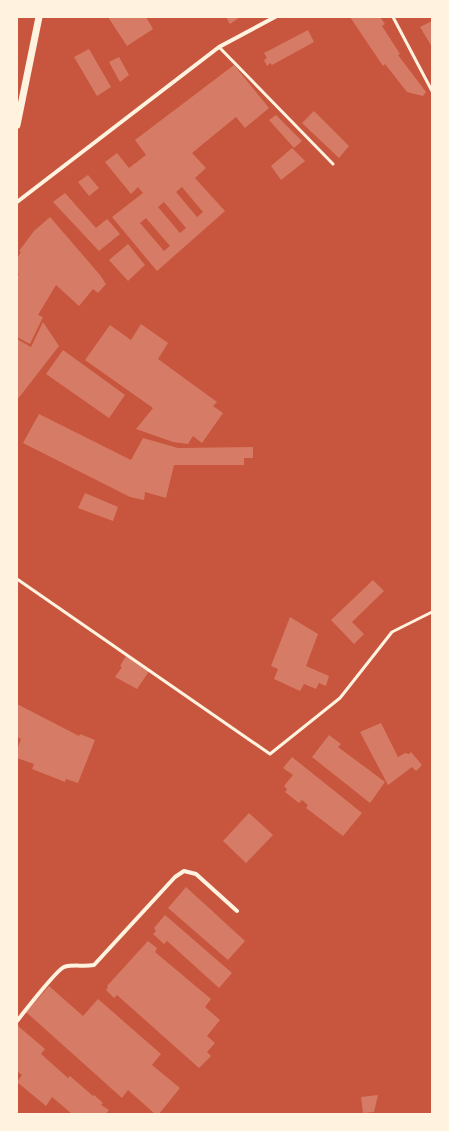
<svg xmlns="http://www.w3.org/2000/svg" width="449" height="1131" viewBox="0 0 449 1131" font-family="Rubik,sans-serif">
<style>
.building{fill:#d67c66;fill-rule:evenodd}
.lines{fill:none;stroke-linecap:round;stroke-linejoin:round}
.service{stroke:#fff3e0;stroke-width:3}
.minor{stroke:#fff3e0;stroke-width:4}
.tertiary{stroke:#fff3e0;stroke-width:7}
</style>
<rect width="100%" height="100%" fill="#c8553d"/>
<g class="building">
<path d="M108,17H146L153,29L127,46Z"/>
<path d="M226,17H240L230,24Z"/>
<path d="M350,17H380L385,24L382,26L400,54L398,55L426,92L423,96L407,92L385,64L383,66Z"/>
<path d="M432,21V47L420,27Z"/>
<path d="M308,30L314,42L272,65L270,63L267,66L264,60L267,58L264,53Z"/>
<path d="M89,49L111,87L97,96L74,57Z"/>
<path d="M119,57L129,75L120,82L109,62Z"/>
<path d="M234,65L269,108L245,128L236,117L192,153L206,168L195,178L225,211L157,271L112,217L143,193L138,187L131,194L105,162L117,153L129,168L146,155L135,140ZM182,187L203,212L197,217L176,192ZM164,202L186,228L180,233L158,207ZM146,218L170,246L164,251L140,223Z"/>
<path d="M314,111L349,146L339,158L302,123Z"/>
<path d="M276,115L302,141L294,148L269,120Z"/>
<path d="M292,148L305,161L281,180L271,166Z"/>
<path d="M88,175L99,188L89,196L78,182Z"/>
<path d="M65,193L96,228L107,219L120,234L99,251L53,202Z"/>
<path d="M50,217L100,275L106,284L98,293L93,289L79,306L56,285L38,315L43,317L30,344L17,337V278L19,274L17,273V258L21,252L19,251L34,231Z"/>
<path d="M128,244L145,265L128,281L109,260Z"/>
<path d="M43,322L59,346L17,400V339L31,347Z"/>
<path d="M141,324L168,343L158,359L217,402L213,406L223,413L202,443L193,436L188,444L173,442L136,429L153,408L85,360L110,325L131,340Z"/>
<path d="M63,350L125,395L109,418L46,374Z"/>
<path d="M39,414L131,460L143,438L178,448L253,447V458H244V465H174L166,498L145,492L144,500L130,497L23,443Z"/>
<path d="M85,493L118,507L113,521L78,508Z"/>
<path d="M373,580L384,591L352,622L364,634L354,644L331,620Z"/>
<path d="M290,617L318,634L306,666L329,676L326,686L319,683L316,689L304,684L300,691L274,679L278,669L271,666Z"/>
<path d="M126,656L150,670L137,689L115,677L122,667L120,666Z"/>
<path d="M17,704L79,736L80,734L95,740L78,783L66,779L65,782L32,769L34,764L17,758V750L21,739L17,737Z"/>
<path d="M381,723L398,757L405,753L409,754L411,752L422,765L416,771L412,767L388,785L360,732Z"/>
<path d="M329,735L341,744L338,747L385,782L370,803L312,757Z"/>
<path d="M292,757L362,813L343,836L306,808L308,805L302,800L299,803L285,792L287,789L284,786L293,775L283,768Z"/>
<path d="M249,813L273,835L246,863L223,841Z"/>
<path d="M186,887L245,941L228,960L168,908Z"/>
<path d="M165,915L232,973L219,988L167,941L164,944L153,934L156,931L154,928Z"/>
<path d="M148,941L157,948L155,952L211,999L205,1007L220,1020L207,1036L215,1043L207,1052L211,1056L199,1068L117,995L114,998L106,990L108,987L107,986Z"/>
<path d="M49,986L83,1016L98,999L161,1054L152,1065L180,1088L159,1114H155L128,1090L122,1098L26,1012Z"/>
<path d="M17,1025L45,1049L41,1054L68,1078L70,1076L93,1096L94,1095L103,1103L101,1105L109,1110L106,1114H72L52,1097L46,1106L17,1082L22,1075L17,1071Z"/>
<path d="M378,1095L374,1112L363,1113L361,1097Z"/>
</g>
<g class="lines">
<g class="service">
<path d="M393,17L432,91"/>
<path d="M219,47L333,164"/>
<path d="M17,579L270,754L340,698L392,632L432,612"/>
</g>
<g class="minor">
<path d="M17,202L219,47L275,17"/>
<path d="M17,1021C24,1012 57,970 64,967C74,964 83,967 94,965L175,877L184,871L196,874L237,911"/>
</g>
<path class="tertiary" d="M17,125L39,17"/>
</g>
<rect width="449" height="1131" fill="none" stroke="#fff3e0" stroke-width="36"/>
</svg>
